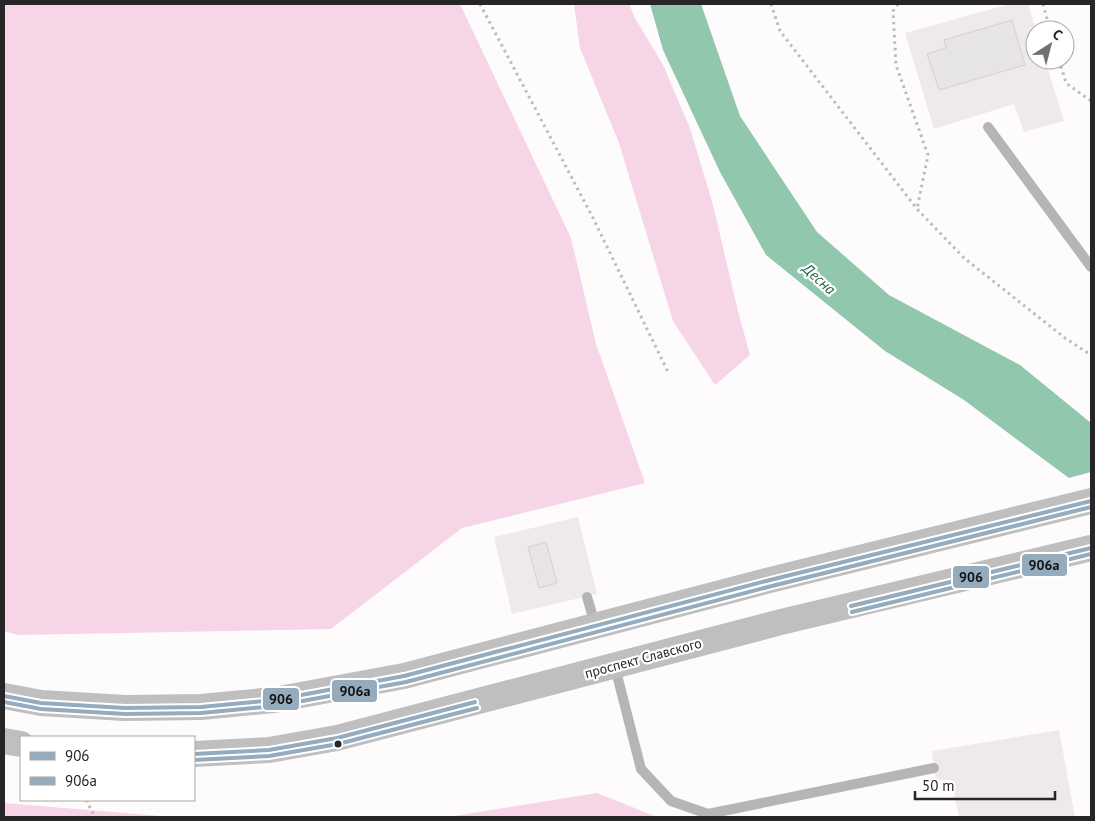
<svg xmlns="http://www.w3.org/2000/svg" width="1095" height="821" viewBox="0 0 1095 821" font-family="'PT Sans',sans-serif">
<style>
.built{fill:#efe9eb}
.green{fill:#f6d5e6}
.water{fill:#90c7ad}
.pier{fill:#fdfbfc}
.building{fill:#e6e4e5;stroke:#d2d0d1}
.lines{fill:none;stroke-linecap:round;stroke-linejoin:round}
.path{stroke:#bcbabb;stroke-width:3;stroke-dasharray:2.5 4;stroke-linecap:butt}
.lane{stroke:#b6b5b5;stroke-width:10}
.secondary{stroke:#c0bfc0;stroke-width:26}
.bus-1-casing{stroke:#fff;stroke-width:8}
.bus-2-casing{stroke:#fff;stroke-width:8}
.bus-1{stroke:#94acbe;stroke-width:4}
.bus-2{stroke:#94acbe;stroke-width:4}
.bus-dot{fill:#272526;stroke:#fff;stroke-width:2}
.labels{text-anchor:middle;stroke-width:4.5;stroke-linejoin:round;paint-order:stroke}
.street-label{font-size:14px;fill:#272526;stroke:#fff}
.water-label{font-size:15px;font-style:italic;fill:#276247;stroke:#fff}
.line-badge{stroke:#fff;stroke-width:2}
.pale-badge-label{font-size:14px;text-anchor:middle;font-weight:bold;fill:#111}
</style>
<rect width="100%" height="100%" fill="#fdfbfc"/>
<g class="built">
<path d="M1010,4H1028L1036,30H1035V60H1045L1064,121L1024,132L1014,104L934,129L905,33Z"/>
<path d="M578,517L597,594L512,614L494,537Z"/>
<path d="M1059,730L1075,817H959L951,780H936L932,751Z"/>
</g>
<g class="green">
<path d="M4,4H460L571,238L596,344L645,483L462,528L331,629L18,635L4,631Z"/>
<path d="M574,4H629L635,18L663,65L690,128L713,205L738,311L750,355L715,385L673,321L619,143L580,48Z"/>
<path d="M597,793L657,817H448Z"/>
<path d="M4,803L173,817H4Z"/>
</g>
<path class="water" d="M650,4H701L740,116L817,232L889,295L1020,365L1091,423V502L1077,484L964,400L885,351L766,255L720,172L663,50Z"/>
<path class="pier" d="M1091,472V505L1075,486L1065,479Z"/>
<g class="building">
<path d="M1012,20L1025,65L939,90L927,54L946,48L944,40Z"/>
<path d="M546,542L557,583L539,588L528,547Z"/>
</g>
<g class="lines">
<g class="path">
<path d="M480,4L592,216L669,374"/>
<path d="M771,4L780,31L917,209L964,258L1065,338L1091,355"/>
<path d="M898,4L893,11L896,65L928,155L917,209"/>
<path d="M1043,4L1050,30"/>
<path d="M1059,60L1066,83L1091,101"/>
<path d="M86,800L95,817"/>
</g>
<g class="lane">
<path d="M988,127L1091,267"/>
<path d="M587,597L595,624"/>
<path d="M615,667L641,769L671,801L708,814L934,768"/>
</g>
<g class="secondary">
<path d="M4,696L41,703L125,708L201,707L274,700L404,676L766,581L1091,501"/>
<path d="M4,741L21,744"/>
<path d="M194,754L269,750L337,738L781,622L1091,548"/>
</g>
<g class="bus-1-casing">
<g id="bus-1">
<path d="M851,606L1091,548"/>
<path d="M4,696L41,703L125,708L201,707L274,700L404,676L766,581L1091,501"/>
<path d="M194,754L269,750L337,738L475,702"/>
</g>
</g>
<g class="bus-2-casing">
<g id="bus-2">
<path d="M852,612L1091,554"/>
<path d="M4,702L41,709L125,714L201,713L275,706L406,682L768,587L1091,507"/>
<path d="M194,760L269,756L338,744L477,708"/>
</g>
</g>
<use href="#bus-1" class="bus-1"/>
<use href="#bus-2" class="bus-2"/>
</g>
<circle class="bus-dot" cx="338" cy="744" r="4.5"/>
<g class="labels">
<g class="street-label">
<text transform="translate(643 658) rotate(-15)" y="5">проспект Славского</text>
</g>
<g class="water-label">
<text transform="translate(819 279) rotate(42)" y="5">Десна</text>
</g>
</g>
<g class="line-badge">
<rect x="1021" y="553" width="47" height="24" rx="5" fill="#94acbe"/>
<rect x="952" y="565" width="38" height="24" rx="5" fill="#94acbe"/>
<rect x="331" y="679" width="47" height="24" rx="5" fill="#94acbe"/>
<rect x="262" y="687" width="38" height="24" rx="5" fill="#94acbe"/>
</g>
<g class="pale-badge-label">
<text x="1044" y="570">906а</text>
<text x="971" y="582">906</text>
<text x="355" y="696">906а</text>
<text x="281" y="704">906</text>
</g>
<rect width="1095" height="821" fill="none" stroke="#272526" stroke-width="10"/>
<rect x="20" y="736" width="175" height="65" fill="#ffffff" stroke="#a9a8a8"/>
<rect x="30" y="752" width="25" height="8" fill="#94acbe" stroke="#a9a8a8"/>
<text x="65" y="761" font-size="15" fill="#272526">906</text>
<rect x="30" y="777" width="25" height="8" fill="#94acbe" stroke="#a9a8a8"/>
<text x="65" y="786" font-size="15" fill="#272526">906а</text>
<g transform="translate(1050 45) rotate(36)"><circle r="24" fill="#ffffff" stroke="#a9a8a8"/>
<path d="M0-4L9 19L0 12L-9 19Z" fill="#727071"/>
<text y="-8" font-size="14" font-weight="bold" text-anchor="middle" fill="#272526">С</text>
</g>
<path d="M915 791v8h140v-8" fill="none" stroke="#272526" stroke-width="2.5"/>
<text x="922" y="791" font-size="15" fill="#272526" stroke="#ffffff" stroke-width="4" paint-order="stroke">50 m</text>
</svg>
